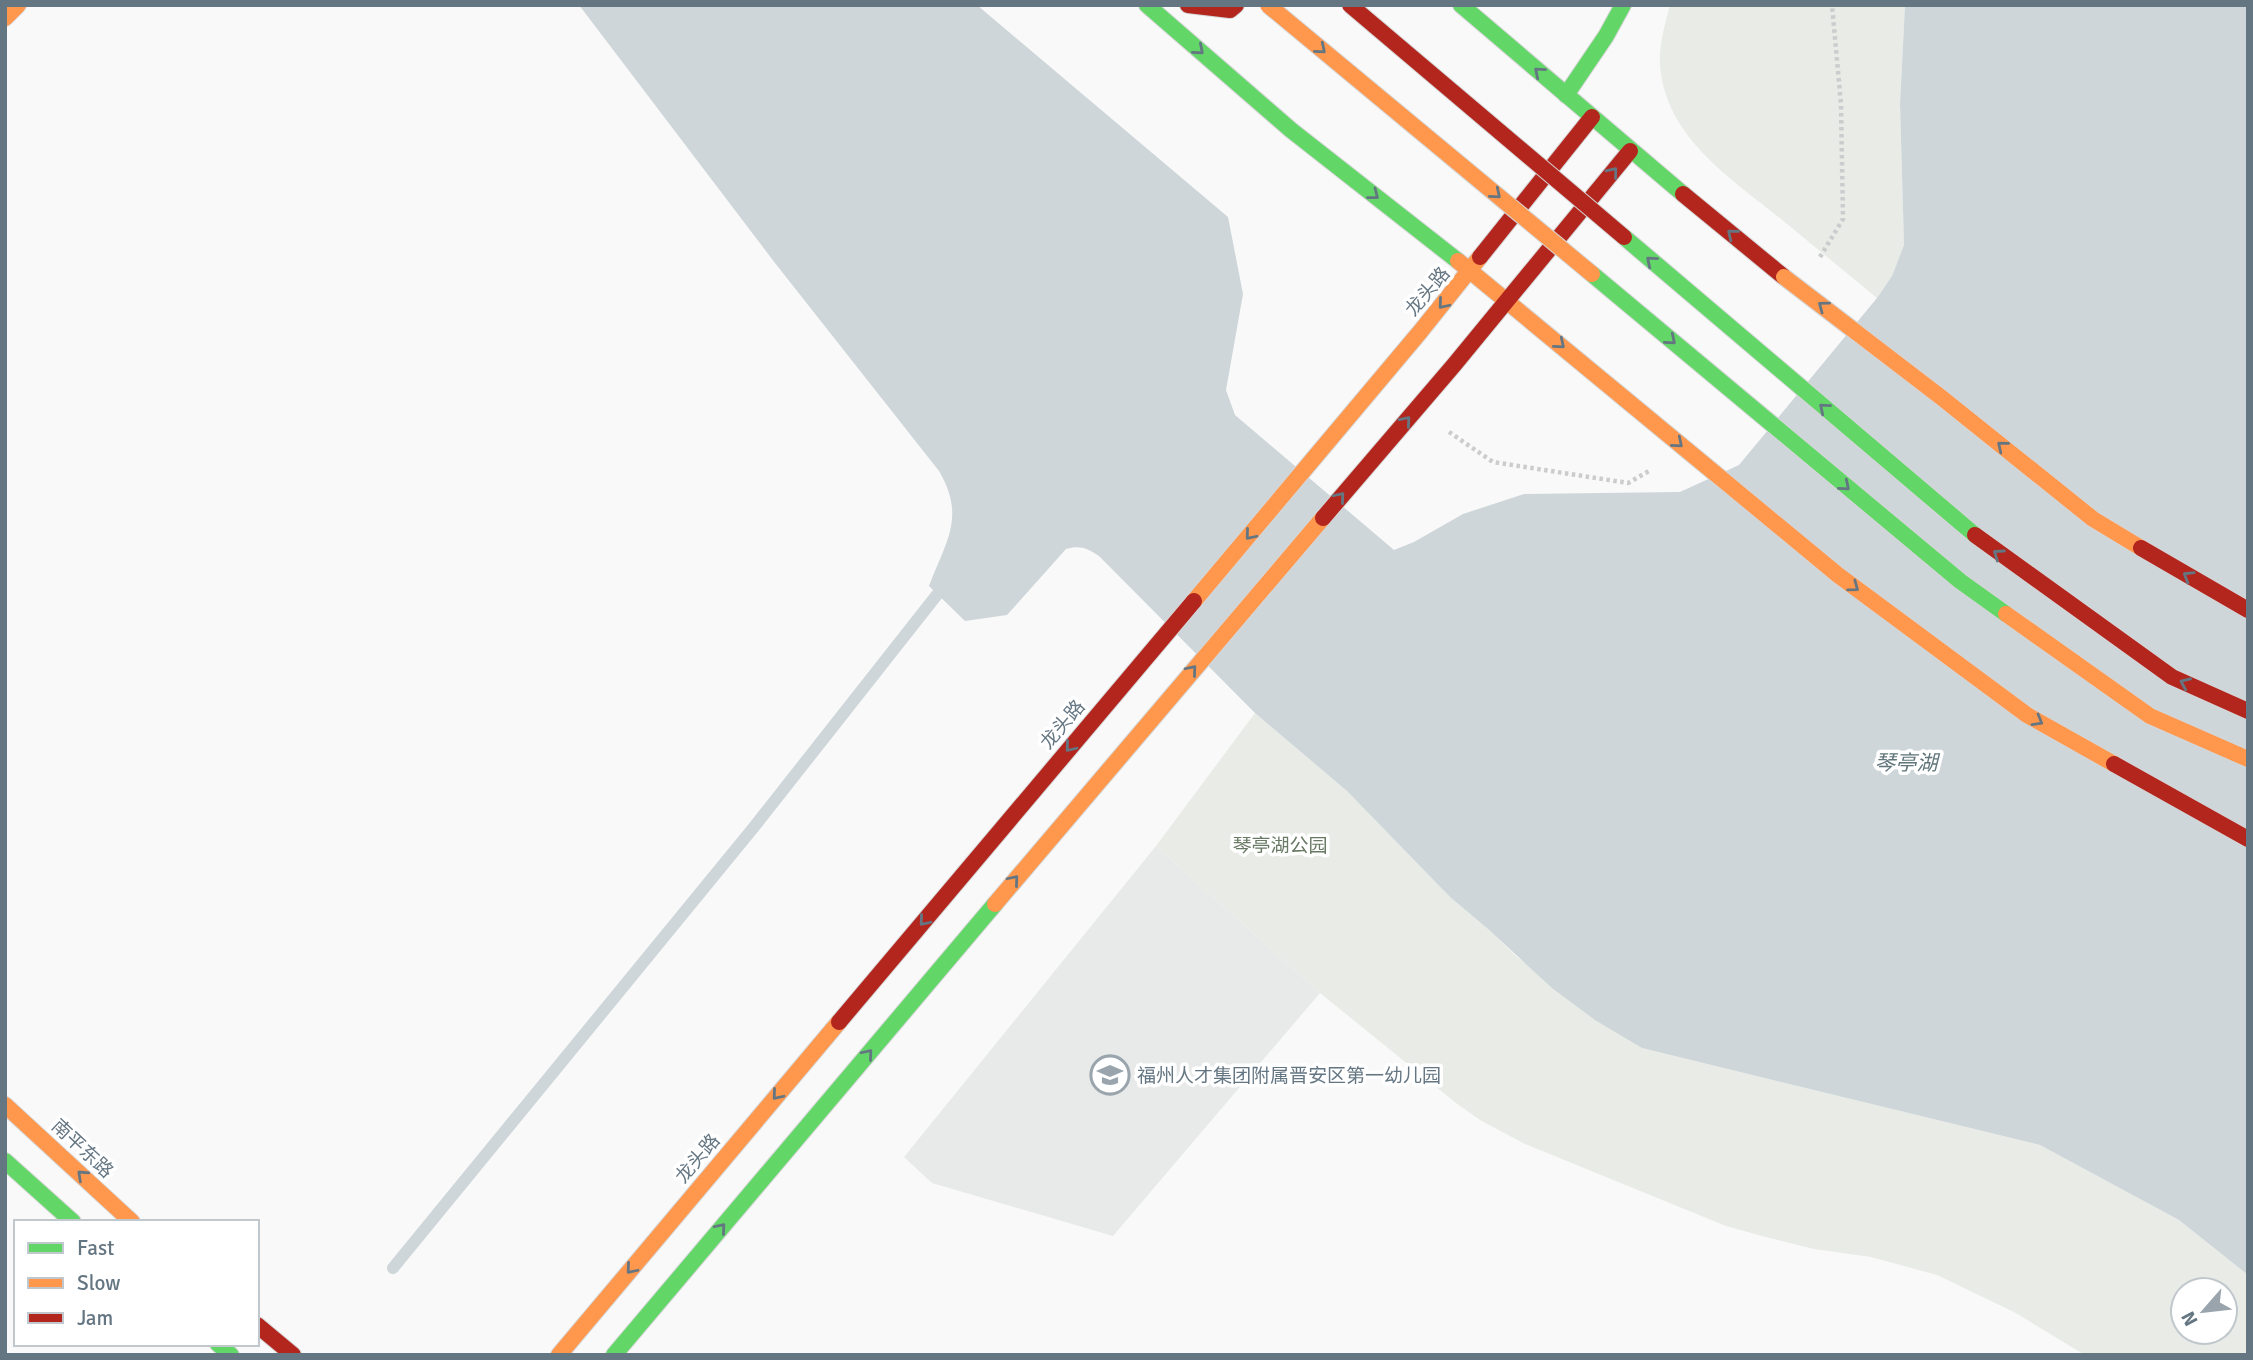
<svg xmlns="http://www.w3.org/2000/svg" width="2253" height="1360" viewBox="0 0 2253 1360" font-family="Signika,'Noto Sans SC',sans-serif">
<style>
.built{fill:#e8e9e9}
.green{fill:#e8ebe6;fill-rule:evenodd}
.water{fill:#ced6d9}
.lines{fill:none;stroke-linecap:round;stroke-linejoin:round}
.stream{stroke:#ced6d9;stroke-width:12}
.fast-casing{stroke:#d5d6d7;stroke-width:18}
.slow-casing{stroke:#d5d6d7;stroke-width:18}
.jam-casing{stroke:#d5d6d7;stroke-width:18}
.path{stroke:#cbcccd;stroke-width:4.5;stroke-dasharray:3.5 3.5;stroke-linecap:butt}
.fast{stroke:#63d668;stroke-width:16}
.slow{stroke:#ff974d;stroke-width:16}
.jam{stroke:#b3261e;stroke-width:16}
.fast-bridge-casing{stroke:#d5d6d7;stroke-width:18;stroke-linecap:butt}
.slow-bridge-casing{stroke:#d5d6d7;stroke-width:18;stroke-linecap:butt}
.jam-bridge-casing{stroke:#d5d6d7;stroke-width:18;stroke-linecap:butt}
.fast-bridge{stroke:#63d668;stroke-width:16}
.slow-bridge{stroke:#ff974d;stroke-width:16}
.jam-bridge{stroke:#b3261e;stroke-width:16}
.oneway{stroke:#657683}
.labels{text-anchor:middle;stroke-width:7;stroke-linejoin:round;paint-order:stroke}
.street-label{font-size:19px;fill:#657683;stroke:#fff}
.park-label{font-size:19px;fill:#687a64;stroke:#fff}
.poi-label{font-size:19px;fill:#657683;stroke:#fff;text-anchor:start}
.water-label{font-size:21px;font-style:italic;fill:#60757c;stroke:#fff}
</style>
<rect width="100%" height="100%" fill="#f9f9f9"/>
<path class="built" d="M1156,846L1320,993L1113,1236L932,1183L904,1157Z"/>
<g class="green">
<path d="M1670,5H1905L1900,104L1904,245L1892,276L1877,298C1845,272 1813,245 1781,219C1733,180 1671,141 1661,74C1657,50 1664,28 1670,5Z"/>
<path d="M1255,713L1347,791L1450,897L1488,929L1517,957L1642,1048L2040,1145L2179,1220L2248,1275V1355H2085L2014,1312L1937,1275L1871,1257L1814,1249L1762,1236L1726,1226L1523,1143L1480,1120L1456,1103L1320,993L1156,846ZM2183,1290H2225V1332H2183Z"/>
</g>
<path class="water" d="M579,5H977L1228,217L1243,294L1226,390L1235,415L1394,550L1414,542L1463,514L1524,494L1680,492L1739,465L1877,298L1892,276L1904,245L1900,104L1905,5H2248V1275L2179,1220L2040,1145L1642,1048L1595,1020L1552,988L1488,929L1450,897L1347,791L1255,713L1099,556C1087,548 1080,545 1066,549L1007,615L965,621L929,586C946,541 966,517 939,471L775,263Z"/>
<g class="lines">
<path class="stream" d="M393,1268L754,827L947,582"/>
<g class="fast-casing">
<g id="fast">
<path d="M1147,5L1291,130L1458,261"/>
<path d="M1461,5L1683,194"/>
<path d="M1566,95L1606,36L1623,5"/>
<path d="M5,1161L73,1222"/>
<path d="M218,1344L231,1355"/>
<path d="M614,1355L995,904"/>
</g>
</g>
<g class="slow-casing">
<g id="slow">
<path d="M5,18L18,5"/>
<path d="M1458,261L1625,399"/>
<path d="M1194,601L1420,332L1480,257"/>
<path d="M995,904L1323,518"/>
<path d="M5,1105L132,1222"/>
<path d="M559,1355L839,1022"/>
</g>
</g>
<g class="jam-casing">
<g id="jam">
<path d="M1188,5L1230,10L1236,5"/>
<path d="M1683,194L1784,277"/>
<path d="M1480,257L1592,117"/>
<path d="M1323,518L1454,365L1630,151"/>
<path d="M839,1022L1194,601"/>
<path d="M257,1325L293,1355"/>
</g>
</g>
<g class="path">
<path d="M1820,257L1843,219L1841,104L1832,5"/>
<path d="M1449,432L1493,462L1628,483L1649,471"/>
</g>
<use href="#fast" class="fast"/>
<use href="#slow" class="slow"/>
<use href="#jam" class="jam"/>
<g class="fast-bridge-casing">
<g id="fast-bridge">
<path d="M1624,237L1975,535"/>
<path d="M1592,274L1960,581L2006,614"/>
</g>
</g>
<g class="slow-bridge-casing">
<g id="slow-bridge">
<path d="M1268,5L1592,274"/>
<path d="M1784,277L1942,398L2093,519L2141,548"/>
<path d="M1625,399L1838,575L2027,715L2114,764"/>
<path d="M2006,614L2150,716L2248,759"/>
</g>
</g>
<g class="jam-bridge-casing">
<g id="jam-bridge">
<path d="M1350,5L1624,237"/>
<path d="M1975,535L2172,677L2248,711"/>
<path d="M2141,548L2248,610"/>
<path d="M2114,764L2248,839"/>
</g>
</g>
<use href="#fast-bridge" class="fast-bridge"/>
<use href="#slow-bridge" class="slow-bridge"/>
<use href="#jam-bridge" class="jam-bridge"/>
</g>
<defs><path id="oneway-chevron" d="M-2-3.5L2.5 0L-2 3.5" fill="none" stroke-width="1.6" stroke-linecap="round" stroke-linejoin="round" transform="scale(1.75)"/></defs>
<g class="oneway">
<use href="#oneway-chevron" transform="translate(1321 49) rotate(40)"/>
<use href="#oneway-chevron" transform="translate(1199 50) rotate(41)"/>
<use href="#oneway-chevron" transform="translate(1539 72) rotate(-140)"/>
<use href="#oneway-chevron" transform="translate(1613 172) rotate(-51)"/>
<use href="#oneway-chevron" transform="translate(1496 194) rotate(40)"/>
<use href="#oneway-chevron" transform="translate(1374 195) rotate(38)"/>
<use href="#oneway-chevron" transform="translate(1732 234) rotate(-141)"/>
<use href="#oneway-chevron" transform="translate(1651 261) rotate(-140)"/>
<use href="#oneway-chevron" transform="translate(1443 304) rotate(130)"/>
<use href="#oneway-chevron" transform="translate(1823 306) rotate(-143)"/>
<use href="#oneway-chevron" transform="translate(1671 340) rotate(40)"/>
<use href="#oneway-chevron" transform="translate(1560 344) rotate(40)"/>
<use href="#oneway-chevron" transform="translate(1824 408) rotate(-140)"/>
<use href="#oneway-chevron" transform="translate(1406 421) rotate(-49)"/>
<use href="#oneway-chevron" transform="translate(1678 443) rotate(40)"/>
<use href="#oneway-chevron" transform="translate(2002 446) rotate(-141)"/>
<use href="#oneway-chevron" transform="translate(1845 486) rotate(40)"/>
<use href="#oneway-chevron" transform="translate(1340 497) rotate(-50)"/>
<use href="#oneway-chevron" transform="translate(1250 535) rotate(130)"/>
<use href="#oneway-chevron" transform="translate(1998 554) rotate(-145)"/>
<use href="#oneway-chevron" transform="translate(2188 576) rotate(-149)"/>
<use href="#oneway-chevron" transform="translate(1854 587) rotate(36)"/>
<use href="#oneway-chevron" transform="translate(1192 670) rotate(-50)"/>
<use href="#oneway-chevron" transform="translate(2185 683) rotate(-156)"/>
<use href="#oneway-chevron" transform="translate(2038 721) rotate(30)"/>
<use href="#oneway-chevron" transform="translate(1070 747) rotate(130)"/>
<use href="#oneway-chevron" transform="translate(1014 880) rotate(-50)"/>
<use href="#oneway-chevron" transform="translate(924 921) rotate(130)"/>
<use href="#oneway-chevron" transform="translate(868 1054) rotate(-50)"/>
<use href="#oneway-chevron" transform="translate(777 1095) rotate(130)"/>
<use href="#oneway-chevron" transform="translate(82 1175) rotate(-137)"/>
<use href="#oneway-chevron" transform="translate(721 1228) rotate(-50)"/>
<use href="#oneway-chevron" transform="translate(631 1269) rotate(130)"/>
</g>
<defs>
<g id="school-ring" transform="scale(2.0125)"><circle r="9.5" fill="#fff" stroke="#99a4ac" stroke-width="1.5"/><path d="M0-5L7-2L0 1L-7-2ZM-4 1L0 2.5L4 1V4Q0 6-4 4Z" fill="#99a4ac"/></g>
</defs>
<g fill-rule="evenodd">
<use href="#school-ring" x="1110" y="1075"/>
</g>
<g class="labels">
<g class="street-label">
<text transform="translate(1427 291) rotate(-50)" y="7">龙头路</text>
<text transform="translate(1062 724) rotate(-50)" y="7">龙头路</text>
<text transform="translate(83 1148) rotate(43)" y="7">南平东路</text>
<text transform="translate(697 1158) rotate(-50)" y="7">龙头路</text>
</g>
<g class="park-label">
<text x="1280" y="852">琴亭湖公园</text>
</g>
<g class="poi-label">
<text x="1137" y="1082">福州人才集团附属晋安区第一幼儿园</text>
</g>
<g class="water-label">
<text x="1906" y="770">琴亭湖</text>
</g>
</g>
<rect width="2253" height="1360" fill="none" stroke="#657683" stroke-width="14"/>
<rect x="14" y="1220" width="245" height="126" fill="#ffffff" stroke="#c1c8cd" stroke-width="2"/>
<rect x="28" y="1243" width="35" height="10" fill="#63d668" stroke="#c1c8cd" stroke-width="2"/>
<text x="77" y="1255" font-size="21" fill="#657683">Fast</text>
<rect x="28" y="1278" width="35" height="10" fill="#ff974d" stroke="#c1c8cd" stroke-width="2"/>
<text x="77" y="1290" font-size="21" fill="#657683">Slow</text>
<rect x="28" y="1313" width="35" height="10" fill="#b3261e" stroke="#c1c8cd" stroke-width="2"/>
<text x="77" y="1325" font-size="21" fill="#657683">Jam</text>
<g transform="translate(2204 1311) rotate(242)"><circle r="33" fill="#ffffff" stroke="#c1c8cd" stroke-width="2"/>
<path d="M0-5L12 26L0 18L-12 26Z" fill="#99a4ac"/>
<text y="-10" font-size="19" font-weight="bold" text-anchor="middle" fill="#657683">N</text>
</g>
</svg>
